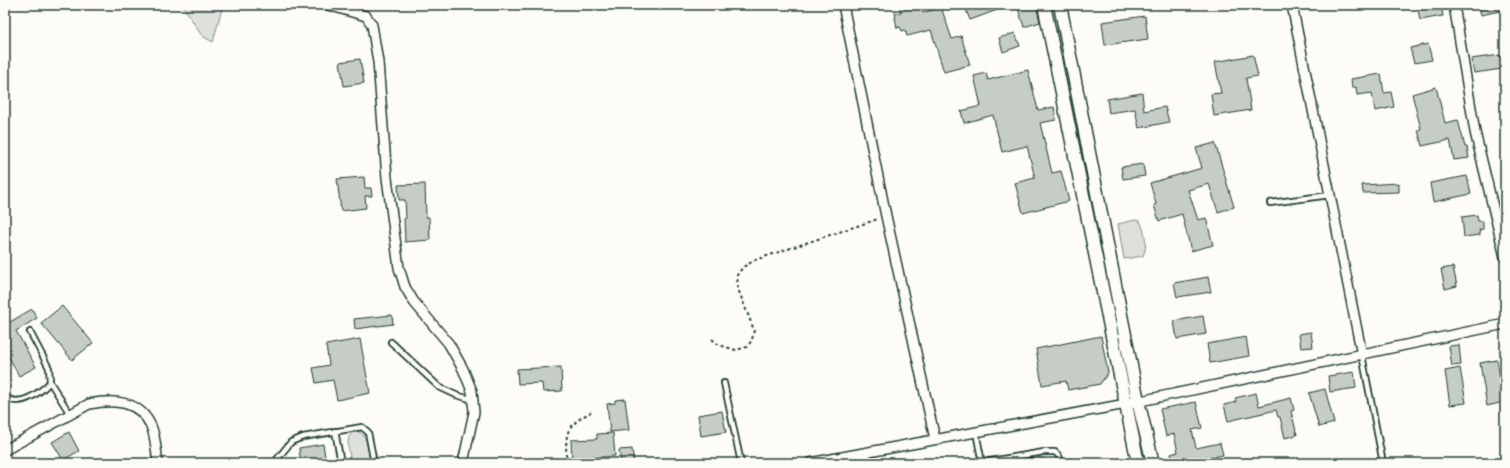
<svg xmlns="http://www.w3.org/2000/svg" width="1510" height="468" viewBox="0 0 1510 468" font-family="'Indie Flower',sans-serif">
<style>
.green{fill:#dde0db;stroke:#7e8e88}
.building{fill:#c6cdc7;stroke:#1f3d34}
.lines{fill:none;stroke-linecap:round;stroke-linejoin:round}
.lane-casing{stroke:#1f3d34;stroke-width:8}
.street-casing{stroke:#1f3d34;stroke-width:12}
.secondary-casing{stroke:#1f3d34;stroke-width:15}
.path{stroke:#1f3d34;stroke-width:2;stroke-dasharray:3 3;stroke-linecap:butt}
.lane{stroke:#fdfcf7;stroke-width:4.5}
.street{stroke:#fdfcf7;stroke-width:9}
.secondary{stroke:#fdfcf7;stroke-width:12}
</style>
<rect width="100%" height="100%" fill="#fdfcf7"/>
<filter id="ink" filterUnits="userSpaceOnUse"><feTurbulence type="fractalNoise" baseFrequency=".025" numOctaves="2"/><feDisplacementMap in="SourceGraphic" scale="8" xChannelSelector="R" yChannelSelector="G"/><feConvolveMatrix kernelMatrix="1 2 1 2 8 2 1 2 1" color-interpolation-filters="sRGB"/></filter>
<g filter="url(#ink)">
<g class="green">
<path d="M181,5H220L222,8L213,42L202,36L183,6Z"/>
<path d="M1135,220L1140,221C1145,231 1148,246 1143,256L1124,259L1118,224Z"/>
<path d="M355,431C369,432 368,452 370,463H351C350,453 343,436 355,431Z"/>
<path d="M1036,456L1044,459L1045,463H999Z"/>
</g>
<g class="building">
<path d="M899,5H916V8L921,7L923,13L941,7L952,39L961,36L970,65L944,72L931,30L907,36L905,30L902,31L900,27L897,28L895,17H896L895,13L901,12Z"/>
<path d="M964,5H1007L1008,6L970,20Z"/>
<path d="M1017,5H1036L1040,22L1024,27Z"/>
<path d="M1417,5H1441L1443,16L1420,20Z"/>
<path d="M1479,5H1505V10L1481,15Z"/>
<path d="M1145,16L1148,39L1105,45L1102,22Z"/>
<path d="M1015,33L1020,46L1003,52L999,38Z"/>
<path d="M1428,44L1432,60L1414,63L1410,48Z"/>
<path d="M1253,55L1258,76L1246,78L1251,110L1214,116L1211,94L1221,93L1215,62Z"/>
<path d="M1500,55L1502,69L1474,73L1471,59Z"/>
<path d="M360,59L364,83L344,86L340,62Z"/>
<path d="M1028,70L1038,110L1054,107L1056,120L1040,123L1052,173L1061,171L1069,201L1023,213L1015,183L1035,178L1027,146L1002,152L993,115L964,123L961,111L981,106L974,76L986,73L988,80Z"/>
<path d="M1381,74L1384,93L1391,92L1394,107L1375,111L1372,93L1357,95L1356,87L1352,88L1351,79Z"/>
<path d="M1436,87L1445,123L1458,120L1465,147H1467L1469,158L1454,160L1450,140L1422,146L1418,130L1421,129L1412,94Z"/>
<path d="M1142,93L1144,111L1165,107L1169,122L1139,128L1135,109L1109,113L1107,99Z"/>
<path d="M1215,143L1234,207L1218,212L1209,184L1188,190L1198,220L1206,218L1213,245L1191,251L1182,214L1159,221L1154,205L1156,204L1150,183L1202,168L1196,148Z"/>
<path d="M1143,164L1145,176L1123,179L1121,167Z"/>
<path d="M1467,176L1471,194L1433,202L1430,183Z"/>
<path d="M364,177L365,188H371L372,196H365L366,208L341,211L337,179Z"/>
<path d="M1399,183V192L1363,193L1362,185Z"/>
<path d="M425,184L426,217H429L430,240L405,242L404,219L406,218L405,200H399L398,185Z"/>
<path d="M1477,215L1478,221H1483V229L1479,230L1480,235L1464,237L1462,217Z"/>
<path d="M1453,267L1457,286L1445,289L1441,269Z"/>
<path d="M1208,277L1211,292L1177,297L1174,283Z"/>
<path d="M62,306L93,343L72,360L41,323Z"/>
<path d="M32,309L37,318L16,331L36,367L19,376L5,350V325Z"/>
<path d="M392,315L393,324L355,329L354,319Z"/>
<path d="M1203,316L1206,334L1177,339L1174,321Z"/>
<path d="M1311,332L1313,347L1301,348L1299,334Z"/>
<path d="M1101,336L1108,373L1100,384L1068,390L1066,381L1042,385L1036,349Z"/>
<path d="M1246,337L1249,356L1210,363L1207,344Z"/>
<path d="M360,339L370,393L337,400L333,380L316,383L313,368L329,365L326,345Z"/>
<path d="M1459,345L1461,365L1452,366L1449,346Z"/>
<path d="M1497,360L1504,402L1487,406L1480,363Z"/>
<path d="M561,367L562,391L543,392L542,383L518,384L517,369Z"/>
<path d="M1460,368L1466,403L1450,405L1445,371Z"/>
<path d="M1354,372L1356,388L1330,392L1328,376Z"/>
<path d="M1325,389L1334,423L1319,427L1309,393Z"/>
<path d="M1256,393L1259,406L1291,398L1294,410L1291,411L1297,435L1285,438L1280,417H1278L1276,410L1228,421L1224,405L1236,402L1235,398Z"/>
<path d="M625,399L629,430L610,432L607,404L615,403V400Z"/>
<path d="M1196,402L1202,428L1192,430L1196,448L1220,443L1223,455L1186,463H1173L1171,454L1178,452L1174,434L1166,436L1160,409Z"/>
<path d="M722,411L726,432L701,436L698,415Z"/>
<path d="M69,432L79,451L63,460L52,442Z"/>
<path d="M613,433L615,456L591,458L592,463H572L571,440L597,439V434Z"/>
<path d="M323,444L326,463H301L299,448Z"/>
<path d="M632,449L634,463H621L619,450Z"/>
</g>
<g class="lines">
<g class="lane-casing">
<g id="lane">
<path d="M1270,203L1330,195"/>
<path d="M391,342L439,387L456,395L474,400"/>
<path d="M1362,355L1383,463"/>
<path d="M50,382L70,414"/>
<path d="M724,383L741,463"/>
<path d="M5,396C18,409 40,393 50,382L49,368L30,332"/>
<path d="M335,431L341,463"/>
<path d="M976,432L982,463"/>
<path d="M274,463L291,442L303,437L362,427L368,432L374,463"/>
<path d="M978,463L1044,452H1055L1059,456L1061,463"/>
</g>
</g>
<g class="street-casing">
<g id="street">
<path d="M328,5L366,16L372,25L378,62L387,178L399,268L405,287L414,302L449,344L463,369L472,391L474,412L463,463"/>
<path d="M843,5L886,216L935,439"/>
<path d="M1292,5L1362,355"/>
<path d="M1454,5L1475,132L1505,257"/>
<path d="M5,450L89,404C114,399 139,400 151,426C156,437 156,452 158,463"/>
<path d="M810,463L1126,404L1505,324"/>
</g>
</g>
<g class="secondary-casing">
<g id="secondary">
<path d="M1044,5L1138,463"/>
<path d="M1060,5L1138,401L1153,463"/>
</g>
</g>
<g class="path">
<path d="M712,339L719,345L736,350L747,347L752,340L754,330L738,289L737,275L743,267L755,260L878,219"/>
<path d="M566,463C567,433 562,428 591,412"/>
</g>
<use href="#lane" class="lane"/>
<use href="#street" class="street"/>
<use href="#secondary" class="secondary"/>
</g>
</g>
<rect width="1510" height="468" fill="none" stroke="#fdfcf7" stroke-width="20"/>
<rect x="10" y="10" width="1490" height="448" fill="none" stroke="#1f3d34" stroke-width="1.5" filter="url(#ink)"/>
</svg>
